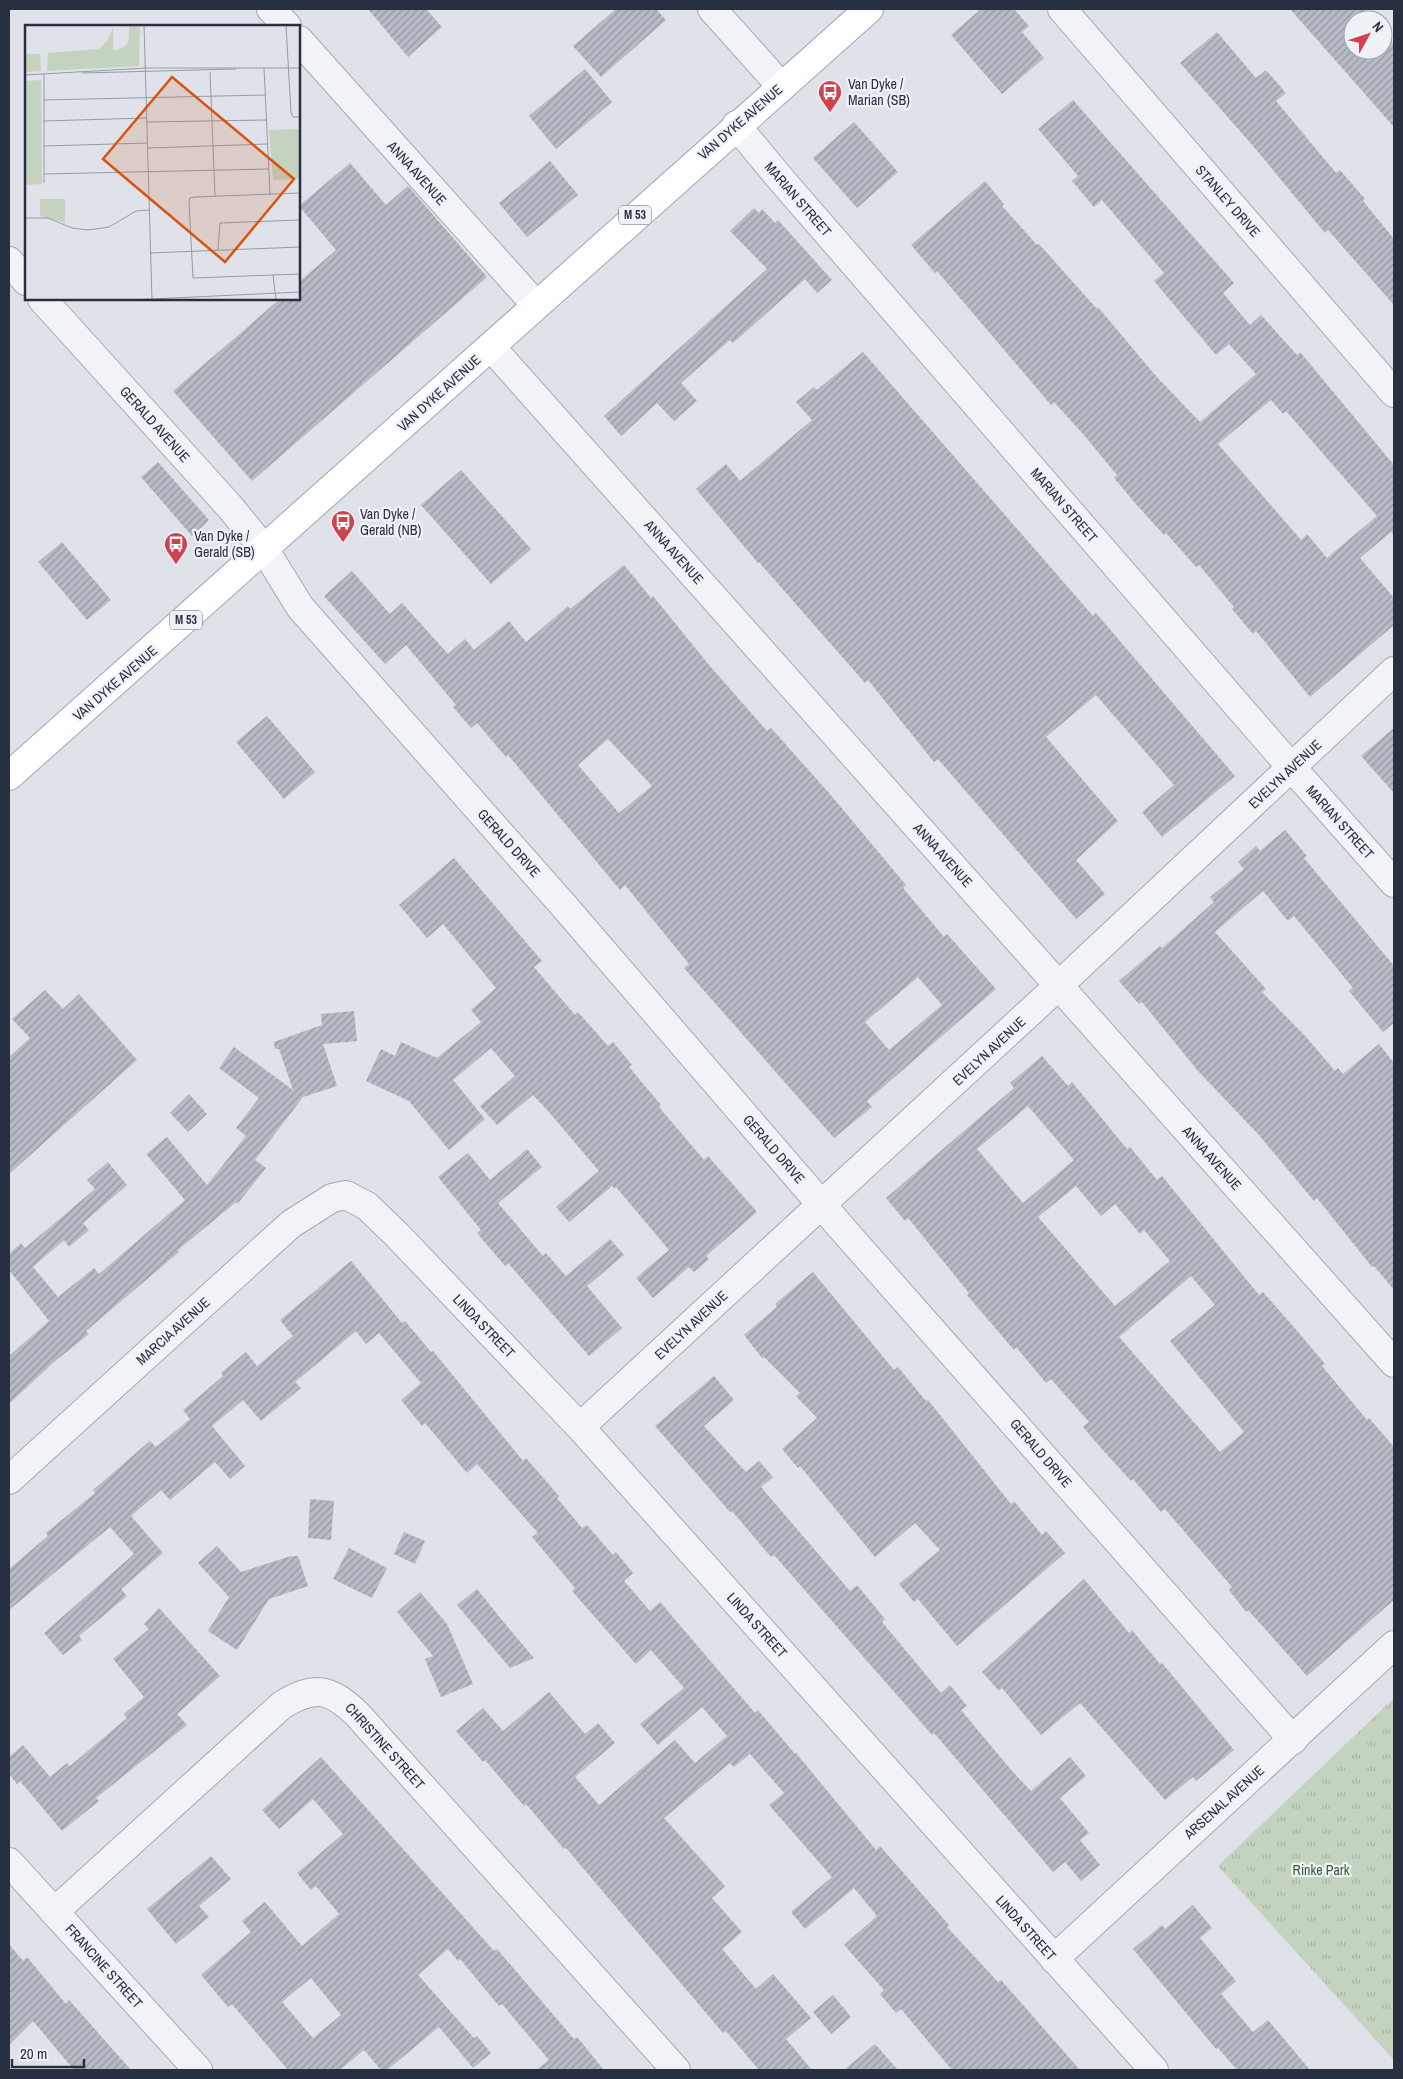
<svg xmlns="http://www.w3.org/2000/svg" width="1403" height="2079" viewBox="0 0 1403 2079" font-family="'Archivo Narrow',sans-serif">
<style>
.park{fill:url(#park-tufts)}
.building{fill:url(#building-hatch);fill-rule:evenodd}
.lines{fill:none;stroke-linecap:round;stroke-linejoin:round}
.minor-casing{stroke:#a4a9b2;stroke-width:30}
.major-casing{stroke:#9ea6b4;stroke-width:30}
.minor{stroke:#f2f3f7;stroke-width:28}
.major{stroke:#fff;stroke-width:28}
.labels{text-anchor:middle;stroke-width:4.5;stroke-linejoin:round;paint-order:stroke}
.shield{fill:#eef1f6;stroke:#636977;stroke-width:1}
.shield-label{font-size:12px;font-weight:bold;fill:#282f40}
.poi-label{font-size:14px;fill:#282f40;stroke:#eef1f6;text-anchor:start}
.street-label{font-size:14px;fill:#282f40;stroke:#eef1f6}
.park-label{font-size:14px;fill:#3a5c35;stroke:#eef1f6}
.inset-road{fill:none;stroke:#969aa5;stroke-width:1}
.view{fill:#d55511;fill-opacity:0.15;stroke:#d55511;stroke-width:2.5}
.inset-edge{fill:none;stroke:#282f40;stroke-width:2.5}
</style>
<defs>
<pattern id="park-tufts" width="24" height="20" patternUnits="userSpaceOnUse" patternTransform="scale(1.25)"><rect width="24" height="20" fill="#c3d3c0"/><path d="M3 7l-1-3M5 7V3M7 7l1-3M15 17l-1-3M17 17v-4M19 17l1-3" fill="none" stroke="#a8b5a6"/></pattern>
<pattern id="building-hatch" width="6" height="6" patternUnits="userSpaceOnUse" patternTransform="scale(1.25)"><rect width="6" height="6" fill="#b6bbc5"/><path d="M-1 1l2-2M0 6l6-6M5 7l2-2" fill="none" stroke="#9498a1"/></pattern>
</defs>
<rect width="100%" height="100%" fill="#dfe2e8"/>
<path class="park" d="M1394,1698V2060L1218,1866Z"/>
<g class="building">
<path d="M368,9H426L442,27L408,57Z"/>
<path d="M616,9H656L666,20L601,77L573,46Z"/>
<path d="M981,9H1014L1029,26L1022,32L1044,58L1002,94L951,35Z"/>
<path d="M1290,9H1363L1373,20H1353V50H1383V32L1394,44V127Z"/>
<path d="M1217,32L1256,78L1266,70L1286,93L1276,101L1336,173L1340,170L1365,199L1363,201L1394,239V305L1328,230L1325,233L1254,147L1180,63Z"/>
<path d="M585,69L612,102L556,149L529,116Z"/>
<path d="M1073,100L1234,283L1223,293L1250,325L1261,315L1297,355L1300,352L1394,465V536L1391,532L1360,558L1394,598V625L1310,697L1256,631L1253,634L1232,609L1234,607L1199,565L1196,567L1166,533L1164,535L1135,503L1114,478L1117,475L1084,435L1054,402L1051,405L937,271L935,273L911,245L985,181L1004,204L1002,206L1037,245L1039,244L1097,309L1098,307L1155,375L1200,422L1256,374L1229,344L1216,355L1154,281L1164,273L1102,200L1094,207L1072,181L1078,176L1038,129ZM1271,400L1283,414L1286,411L1377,516L1327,558L1307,534L1301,540L1218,444Z"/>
<path d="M854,122L898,172L857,208L813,158Z"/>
<path d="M550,161L578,195L527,237L499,203Z"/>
<path d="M350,163L386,205L408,186L487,277L252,481L173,391L280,299H299V282L336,250L299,206Z"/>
<path d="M754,208L759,213L762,209L775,223L778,220L832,280L817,293L805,279L733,343L730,340L681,383L697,401L674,421L657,403L621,436L604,416L767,269L730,231Z"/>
<path d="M863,352L1093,616L1096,613L1235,776L1162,837L1142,812L1174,785L1096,695L1046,737L1118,821L1076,860L1105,894L1076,919L938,759L934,762L868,680L865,683L759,562L758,563L696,489L726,464L740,481L812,420L796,402L814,387L817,390Z"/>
<path d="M158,462L209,520L192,536L141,477Z"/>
<path d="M461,470L531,549L491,584L421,505Z"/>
<path d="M62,542L111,600L87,620L38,562Z"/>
<path d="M624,565L651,598L653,596L709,665L767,731L771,728L829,793L906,885L903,888L944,937L947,934L996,989L867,1101L872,1107L834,1138L684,968L689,964L625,885L620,890L508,755L506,757L477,723L471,728L453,707L456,705L406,645L385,664L324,596L352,571L390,614L402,603L448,654L465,639L474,650L509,621L526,642L568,606L570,609ZM608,739L652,786L619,813L578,765ZM918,977L942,1005L889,1050L865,1022Z"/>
<path d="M267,716L315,772L284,799L236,742Z"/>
<path d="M1394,728V793L1361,756Z"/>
<path d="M1285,830L1307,856L1304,858L1394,966V1023L1383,1032L1349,991L1353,988L1294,916L1288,921L1263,891L1215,932L1266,989L1262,992L1307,1038L1335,1071L1338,1068L1343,1074L1379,1044L1394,1063V1290L1374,1266L1372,1267L1317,1198L1314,1201L1258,1134L1198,1071L1142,1002L1139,1004L1119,981L1160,946L1162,948L1214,902L1210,897L1244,869L1238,862L1256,846L1260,851Z"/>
<path d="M454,858L542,961L534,967L575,1015L578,1012L608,1046L613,1042L632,1065L629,1067L661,1105L659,1107L704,1160L708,1156L757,1212L706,1256L709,1259L694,1272L689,1267L653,1298L636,1278L669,1250L616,1187L615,1189L612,1186L569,1222L556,1207L599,1171L548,1111L533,1095L497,1125L480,1106L515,1076L491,1048L453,1080L485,1119L449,1150L409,1101L366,1081L381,1049L395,1056L401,1042L437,1058L481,1022L471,1010L496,988L443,924L427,938L399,905Z"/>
<path d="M45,990L63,1009L79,994L137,1060L9,1174V1057L30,1038L12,1019Z"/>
<path d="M354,1011L357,1041L323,1044L337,1086L303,1097L255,1160L266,1168L238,1203L236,1202L178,1250L179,1252L86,1331L89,1334L54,1362L9,1404V1356L49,1321L9,1270V1254L21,1243L25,1248L95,1189L87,1180L108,1162L127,1185L83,1223L89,1230L69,1247L64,1240L33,1267L58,1297L94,1268L99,1274L185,1200L146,1154L167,1137L207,1185L246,1136L236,1128L259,1098L219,1068L234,1047L293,1090L279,1049H275L274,1042L322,1025L321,1014Z"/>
<path d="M1042,1056L1068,1086L1072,1082L1127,1149L1130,1147L1157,1180L1162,1176L1259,1295L1263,1292L1299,1333L1325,1364L1322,1366L1367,1420L1369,1418L1394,1447V1600L1307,1676L1248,1610L1246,1612L1229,1590L1232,1587L1165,1509L1161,1512L1133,1479L1131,1481L1101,1448L1083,1427L1089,1422L1051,1379L1046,1383L1016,1347L1014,1350L967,1295L969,1293L908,1218L905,1221L886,1198L1014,1088L1010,1083ZM1028,1106L1074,1160L1023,1203L977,1149ZM1076,1186L1101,1216L1115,1204L1140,1234L1144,1230L1170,1261L1115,1306L1038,1217ZM1191,1276L1215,1305L1170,1341L1244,1432L1220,1452L1119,1337Z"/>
<path d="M189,1094L207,1114L188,1132L170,1113Z"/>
<path d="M527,1149L542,1167L498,1203L543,1256L546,1253L566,1276L610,1239L624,1255L587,1286L622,1328L589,1356L508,1263L505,1266L477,1233L481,1230L438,1177L468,1153L490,1180Z"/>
<path d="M351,1261L402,1323L405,1321L431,1352L433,1351L523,1461L526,1458L559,1496L557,1498L582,1528L587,1525L613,1555L616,1552L633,1573L624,1581L650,1611L660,1602L755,1713L758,1710L795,1754L796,1753L876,1850L880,1846L949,1925L947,1927L998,1982L1001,1980L1080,2070H952L901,2009L896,2013L880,1994L884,1990L844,1945L877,1916L854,1888L805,1929L791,1912L832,1877L769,1805L784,1793L750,1754L734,1767L730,1763L664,1818L725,1886L712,1898L742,1932L722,1949L756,1989L773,1974L811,2018L786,2039L812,2070H759L726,2031L723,2033L566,1848L564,1849L526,1804L524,1806L485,1760L483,1762L456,1731L483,1708L503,1731L549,1692L585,1734L598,1723L615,1743L575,1777L599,1805L675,1740L695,1763L727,1736L702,1707L658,1745L640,1724L684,1688L651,1650L636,1664L572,1591L575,1588L532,1537L538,1533L477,1464L467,1473L425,1423L422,1426L401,1400L421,1383L379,1333L366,1344L356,1331L295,1382L301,1388L261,1421L243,1400L212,1426L245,1466L230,1479L215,1462L170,1500L161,1490L131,1516L163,1553L121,1589L127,1596L79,1636L82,1640L63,1655L44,1633L134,1554L110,1527L9,1610V1569L48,1536L46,1533L95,1493L93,1490L150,1441L156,1447L190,1419L183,1410L223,1376L221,1373L246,1352L257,1366L293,1336L280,1320Z"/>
<path d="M813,1272L894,1370L898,1367L926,1401L928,1400L1011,1504L1014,1501L1042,1535L1046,1531L1065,1553L957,1646L918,1599L914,1602L899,1584L940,1550L915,1523L875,1557L800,1466L798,1468L782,1449L817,1418L796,1396L800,1393L764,1357L762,1358L744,1335L777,1307L775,1304Z"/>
<path d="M714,1376L734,1400L704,1426L746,1472L759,1461L773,1477L761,1487L850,1591L857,1585L885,1619L882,1622L941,1693L950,1685L967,1706L961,1710L1011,1770L1031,1791L1070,1757L1086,1776L1060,1798L1089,1833L1080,1840L1100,1865L1081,1881L1065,1862L1053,1872L934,1733L932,1735L774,1555L771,1557L732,1511L730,1512L655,1426Z"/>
<path d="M310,1499L334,1501L331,1540L308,1538Z"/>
<path d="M404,1532L425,1541L415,1564L394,1554Z"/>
<path d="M217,1546L241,1572L291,1556H298L308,1586L269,1599L237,1650L208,1631L229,1597L198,1563Z"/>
<path d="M349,1548L387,1568L372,1598L333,1579Z"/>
<path d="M1084,1579L1129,1633L1132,1630L1160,1664L1162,1663L1234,1750L1196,1781L1193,1777L1165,1800L1080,1703L1041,1735L1002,1688L999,1691L982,1672Z"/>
<path d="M477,1589L502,1620L534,1658L510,1668L457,1605Z"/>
<path d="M420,1592L447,1624L473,1684L441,1697L425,1659L433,1656L397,1612Z"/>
<path d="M159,1608L220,1676L177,1714L187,1725L96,1798L99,1801L62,1831L20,1781L17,1784L9,1774V1757L23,1745L50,1777L67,1763L70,1766L127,1718L124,1714L144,1697L113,1659L149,1629L144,1624Z"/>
<path d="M321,1757L494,1951L497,1949L574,2039L577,2037L604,2070H536L549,2060L502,2004L499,2006L460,1959L458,1961L448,1949L418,1975L474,2038L477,2036L491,2053L473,2068L439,2027L387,2070H381L364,2050L340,2070H288L232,2004L228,2007L201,1975L251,1932L242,1921L265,1902L302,1946L339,1914L316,1886L311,1890L297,1873L343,1834L313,1799L279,1829L262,1810ZM311,1978L341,2015L313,2038L282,2002Z"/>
<path d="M211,1856L231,1879L199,1906L209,1917L176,1944L147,1909Z"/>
<path d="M1193,1905L1212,1928L1200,1938L1236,1981L1221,1994L1253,2032L1268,2020L1310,2070H1237L1218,2048L1216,2049L1133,1949L1162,1925L1165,1929Z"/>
<path d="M9,1944L23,1961L27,1957L66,2004L69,2000L131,2070H74L33,2021L9,2045Z"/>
<path d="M833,1995L851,2017L831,2034L813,2012Z"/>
<path d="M875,2044L898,2070H844Z"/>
</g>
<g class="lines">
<g class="minor-casing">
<g id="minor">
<path d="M271,9L287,26"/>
<path d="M712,9L781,86"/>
<path d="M1062,9L1394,393"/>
<path d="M299,40L536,305"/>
<path d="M736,125L778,176L1278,752L1394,883"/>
<path d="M9,261L26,281"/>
<path d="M42,299L230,507L265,550L300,607L564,906L839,1225L1293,1740"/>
<path d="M491,347L1394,1363"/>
<path d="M580,1427L1042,1001L1394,671"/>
<path d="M9,1480L291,1224L332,1198L346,1195L367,1206L398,1236L580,1427L1154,2070"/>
<path d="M9,1862L198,2070"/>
<path d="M54,1912L282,1705C315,1685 329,1688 357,1714L676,2070"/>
<path d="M1054,1959L1394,1645"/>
</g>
</g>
<g class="major-casing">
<path id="major" d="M9,776C297,522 581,263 869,9"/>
</g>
<use href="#minor" class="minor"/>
<use href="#major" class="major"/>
</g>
<defs>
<g id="bus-pin" transform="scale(1.25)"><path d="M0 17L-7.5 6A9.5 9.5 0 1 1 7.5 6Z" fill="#cf424e" stroke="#eef1f6"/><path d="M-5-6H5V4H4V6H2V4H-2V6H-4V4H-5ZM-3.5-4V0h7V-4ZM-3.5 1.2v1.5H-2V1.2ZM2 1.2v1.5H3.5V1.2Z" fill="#fff"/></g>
</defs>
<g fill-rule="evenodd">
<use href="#bus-pin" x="830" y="92"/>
<use href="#bus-pin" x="343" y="522"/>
<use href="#bus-pin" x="176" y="544"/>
</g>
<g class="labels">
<g class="shield">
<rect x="619" y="205.5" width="32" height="19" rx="4"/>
<rect x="170" y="610.5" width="32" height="19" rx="4"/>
</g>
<g class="shield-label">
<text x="635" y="219">M 53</text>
<text x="186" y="624">M 53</text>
</g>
<g class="poi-label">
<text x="848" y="89">Van Dyke /<tspan x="848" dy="16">Marian (SB)</tspan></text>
<text x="360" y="519">Van Dyke /<tspan x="360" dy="16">Gerald (NB)</tspan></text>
<text x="194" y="541">Van Dyke /<tspan x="194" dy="16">Gerald (SB)</tspan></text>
</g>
<g class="street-label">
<text transform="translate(740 122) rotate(-41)" y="5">VAN DYKE AVENUE</text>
<text transform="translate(417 173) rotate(48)" y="5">ANNA AVENUE</text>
<text transform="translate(798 199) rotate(49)" y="5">MARIAN STREET</text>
<text transform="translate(1228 201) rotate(49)" y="5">STANLEY DRIVE</text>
<text transform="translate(439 393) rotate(-42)" y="5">VAN DYKE AVENUE</text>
<text transform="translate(155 424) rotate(48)" y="5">GERALD AVENUE</text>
<text transform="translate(1064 505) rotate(49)" y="5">MARIAN STREET</text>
<text transform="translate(674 552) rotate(48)" y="5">ANNA AVENUE</text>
<text transform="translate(115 683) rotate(-41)" y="5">VAN DYKE AVENUE</text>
<text transform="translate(1285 774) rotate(-43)" y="5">EVELYN AVENUE</text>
<text transform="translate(1340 822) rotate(48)" y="5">MARIAN STREET</text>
<text transform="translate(509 843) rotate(48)" y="5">GERALD DRIVE</text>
<text transform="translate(943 855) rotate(48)" y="5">ANNA AVENUE</text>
<text transform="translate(989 1051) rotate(-43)" y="5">EVELYN AVENUE</text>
<text transform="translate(774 1149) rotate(49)" y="5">GERALD DRIVE</text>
<text transform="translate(1212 1158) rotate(48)" y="5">ANNA AVENUE</text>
<text transform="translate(691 1325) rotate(-43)" y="5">EVELYN AVENUE</text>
<text transform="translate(484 1326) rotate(46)" y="5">LINDA STREET</text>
<text transform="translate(173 1331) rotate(-42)" y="5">MARCIA AVENUE</text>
<text transform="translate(1041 1453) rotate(49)" y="5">GERALD DRIVE</text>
<text transform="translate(757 1625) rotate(48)" y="5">LINDA STREET</text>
<text transform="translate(385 1746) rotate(48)" y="5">CHRISTINE STREET</text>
<text transform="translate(1224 1802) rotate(-42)" y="5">ARSENAL AVENUE</text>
<text transform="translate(1026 1928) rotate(48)" y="5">LINDA STREET</text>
<text transform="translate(104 1966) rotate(48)" y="5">FRANCINE STREET</text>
</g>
<g class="park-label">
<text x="1321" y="1875">Rinke Park</text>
</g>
</g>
<g transform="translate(25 25)">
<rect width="275" height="275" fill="#dfe2e8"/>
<path d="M104,0H115L114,41L22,46L23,28L74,24L83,15L88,2V25L97,24L104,16ZM0,29H15L16,46L0,47ZM15,174H40V198L15,191Z" fill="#c3d3c0"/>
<path d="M106,0H113L112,32L115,35L109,41H82L87,28L103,20ZM72,29L76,39L71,42L27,43L25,38L26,35H41L32,30L55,31L59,34ZM14,30L13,43L0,44L1,31Z" fill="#c3d3c0"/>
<path d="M16,55L17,159L0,160V56ZM275,104V154L248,155L244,105Z" fill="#c3d3c0"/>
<path class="inset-road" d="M119,0L127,275M261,0L266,88L268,92H275M239,43L245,169M185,47L190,171M57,48L211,44M19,49V158M0,50L121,43H275M18,75L240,70M18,96L122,93M122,97L241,95M19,121L123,118M123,123L243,119M19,149L244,144M275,168L170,172L165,173L164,178L168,253L275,249M0,193H23L47,203L63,205L84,202L111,186L125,185M193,225L195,198L275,195M125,228L275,222M248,250L251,275M105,275L275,267"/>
<path class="view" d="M147,52L269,154L200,237L78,134Z"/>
<rect width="275" height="275" class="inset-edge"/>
</g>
<rect width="1403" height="2079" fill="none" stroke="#282f40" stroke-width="20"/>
<g transform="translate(1368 35) rotate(50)"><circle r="24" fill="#eef1f6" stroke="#9fa3ad"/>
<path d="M0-4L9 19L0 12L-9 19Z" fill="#cf424e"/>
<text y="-8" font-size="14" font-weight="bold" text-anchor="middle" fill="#282f40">N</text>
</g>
<path d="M12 2059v8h72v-8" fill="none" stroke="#282f40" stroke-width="2.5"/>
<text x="20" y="2059" font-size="15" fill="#282f40" stroke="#eef1f6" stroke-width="4" paint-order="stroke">20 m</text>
</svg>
